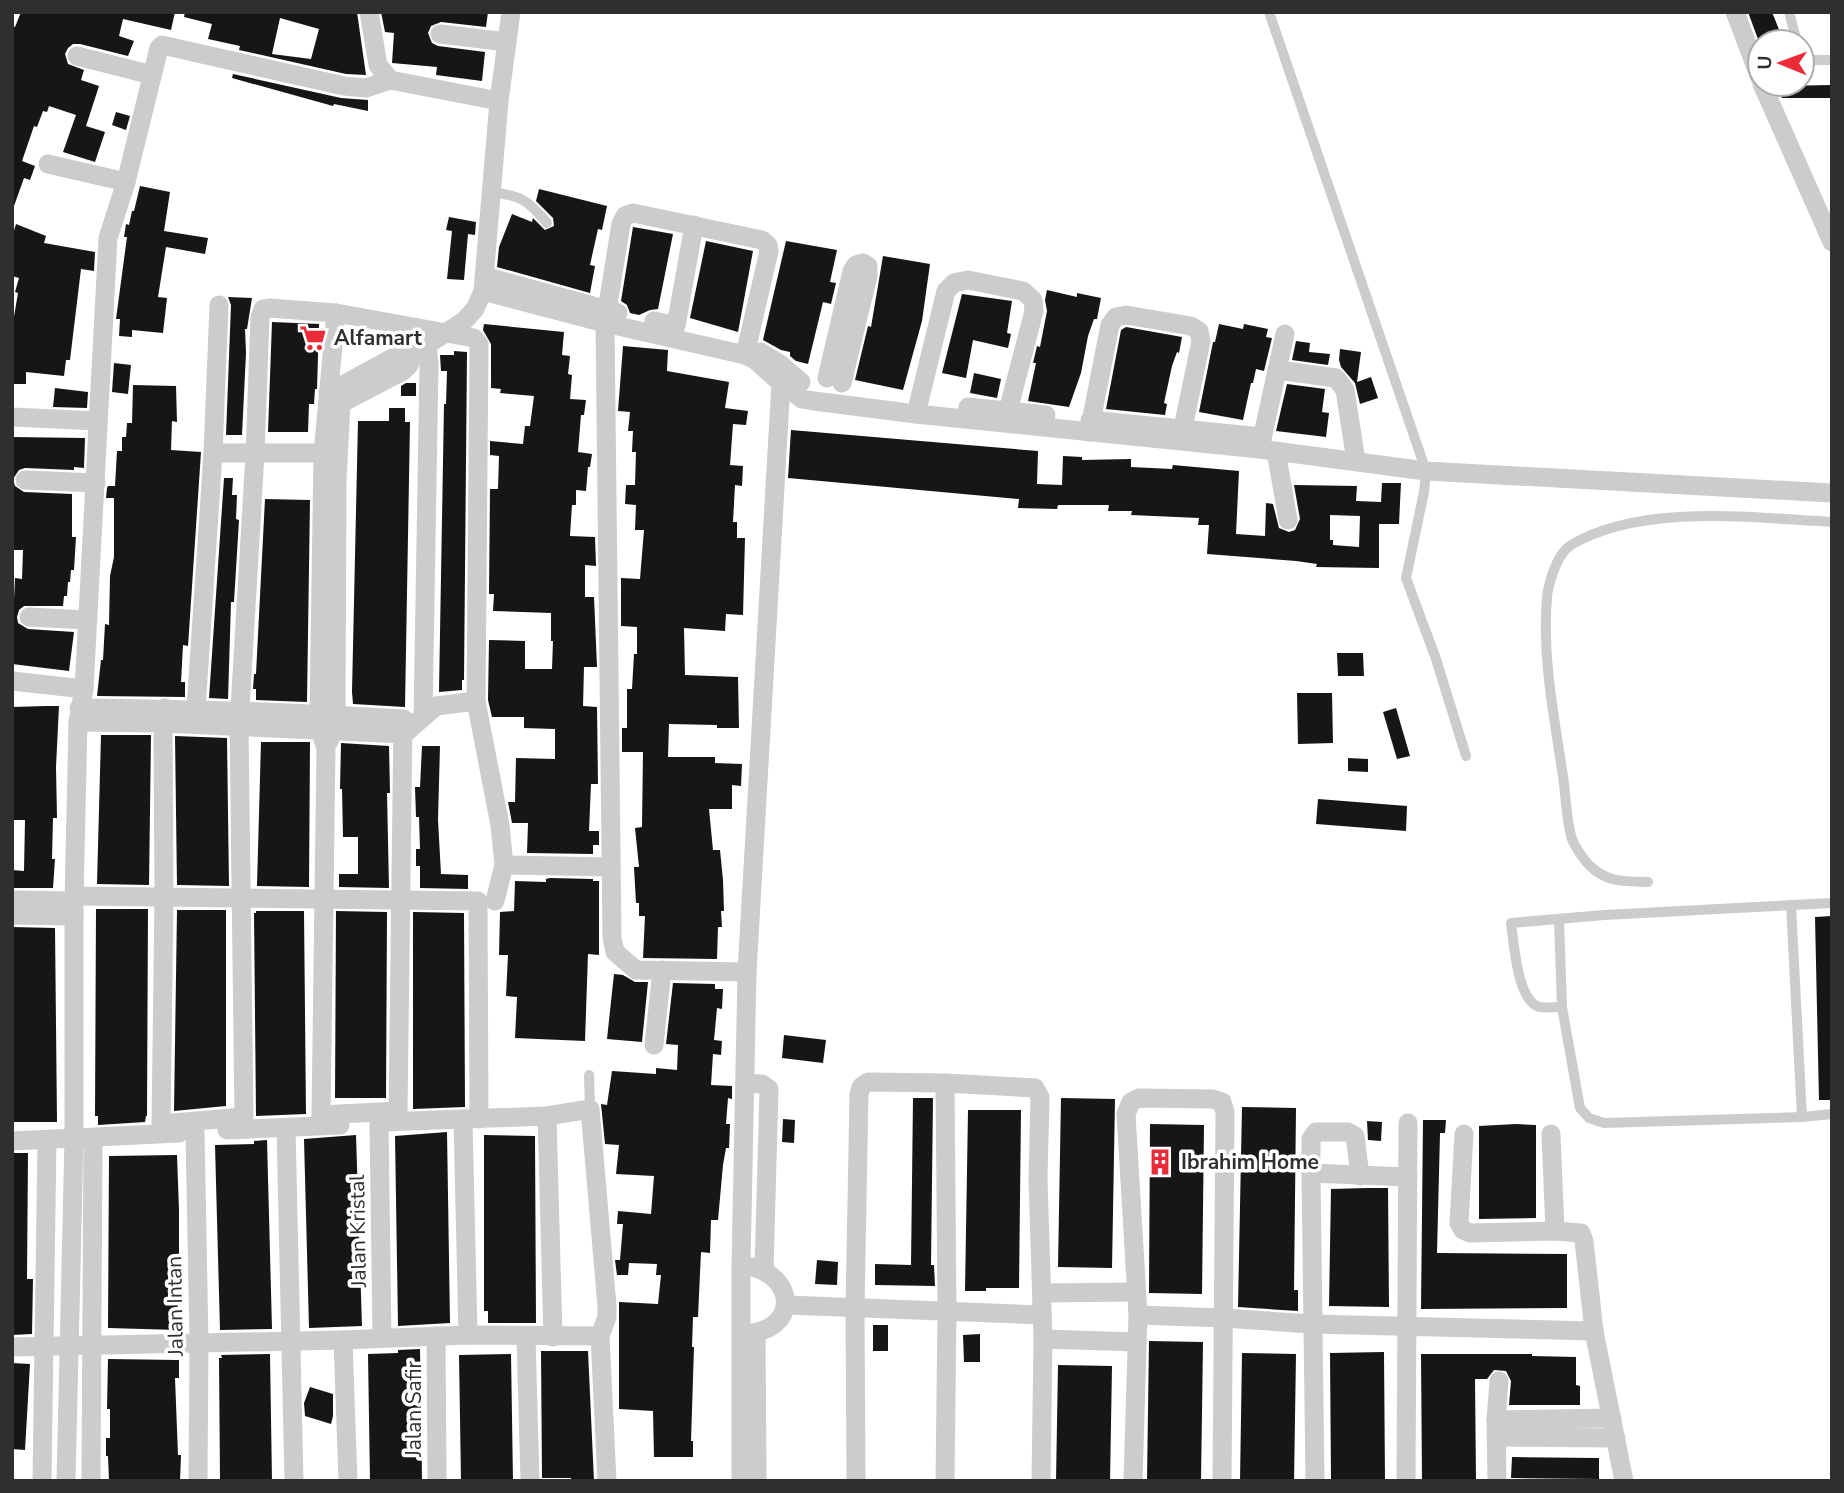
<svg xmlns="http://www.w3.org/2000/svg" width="1844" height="1493" viewBox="0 0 1844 1493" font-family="'Nunito Sans',sans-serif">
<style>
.building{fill:#161616;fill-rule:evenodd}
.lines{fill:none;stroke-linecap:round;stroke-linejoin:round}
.lane{stroke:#ccc;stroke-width:10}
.street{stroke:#ccc;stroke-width:19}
.labels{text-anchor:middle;stroke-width:7;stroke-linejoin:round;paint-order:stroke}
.poi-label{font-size:21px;font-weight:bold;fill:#2f2f2f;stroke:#fff;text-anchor:start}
.street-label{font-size:21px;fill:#2f2f2f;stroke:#fff}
</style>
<rect width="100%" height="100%" fill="#fff"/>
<g class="building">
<path d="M21,12H175L171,30L123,19L119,36L134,41L128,56L80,44H73L68,48L65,54L68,64L84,70L81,80L99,86L86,126L105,132L95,162L63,152L76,115L49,106L47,112L43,111L37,127L34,126L22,161L35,166L30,180L24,178L14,206L12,26L15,27Z"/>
<path d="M185,12H357L366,75L346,74L239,50L240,46L208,39L212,24L184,17ZM280,18L319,29L311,59L272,54Z"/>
<path d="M381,12H488L486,27L441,22L431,26L428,33L432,43L438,46L485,52L482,81L436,75L437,67L392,63L394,33L385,32Z"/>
<path d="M1748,12H1772L1784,42H1759Z"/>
<path d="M233,74L341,98L368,100V111L334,104L333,106L232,78Z"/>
<path d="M1832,85V98H1782L1776,86Z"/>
<path d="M116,112L130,116L126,130L112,125Z"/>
<path d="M140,186L170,192L164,231L208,238L205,254L166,247L158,297L167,298L163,333L132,330V337L119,336L120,319H116L127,237H124L126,224L129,225L132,211H134Z"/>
<path d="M539,189L607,206L602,230L598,229L590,265L595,266L590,293L497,267L499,247L512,214L532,222L533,218L545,230L554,226L553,218L536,201Z"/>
<path d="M449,217L476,222L475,235L468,234L464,280L447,279L452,231L446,230Z"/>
<path d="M16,224L46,236L44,243L95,252L94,271L81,269L70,360H66L64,376L26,372V384H12V328L18,293L15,292L19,278L12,276V237Z"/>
<path d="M633,227L673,234L658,309L650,310L639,315L630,313L627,305L621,301Z"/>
<path d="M706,241L753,251L738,332L690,318Z"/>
<path d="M786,241L837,250L830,282L836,283L831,304L823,302L808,364L796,361L790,356V352L781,350L763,340Z"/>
<path d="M883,256L930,264L922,321L903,390L855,380L868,326L871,327Z"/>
<path d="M1047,290L1077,297V293L1101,298L1097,319H1094L1088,336L1081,373L1069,407L1028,401L1036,363H1033L1037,346L1040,347L1047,311L1045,300Z"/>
<path d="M962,294L1012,301L1007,333L1011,334L1008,348L973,340L966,378L942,373Z"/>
<path d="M228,297L252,298L247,329H245L246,353L242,435H226L231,305Z"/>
<path d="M272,322L319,324L317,389H315L314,404H309L308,432H268Z"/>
<path d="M484,324L564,332L562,355L570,356L568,374L572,375L570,399L586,400L584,415H581L578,452L592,454L590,467H588L586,491L576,490V505H572L570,536L595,537L596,566L585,565V597H594L597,667H584L583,706L597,707L598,784H591L589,831H599V845H593V854L527,853L528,823H512L508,802H515L516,758L555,759V729L524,728V717H492L488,700L489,640L525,641V669H552L553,641H551V613L493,611L494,594H489L490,489H498L499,456L490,455V441L523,444L525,426H530L534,396L500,393L501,389L491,388V344L483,330Z"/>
<path d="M1219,324L1243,329L1244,324L1268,329L1266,337L1272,338L1264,371L1256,369L1253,383H1251L1243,420L1199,412L1213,342H1215Z"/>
<path d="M1126,327L1182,337L1179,353L1177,352L1172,366L1164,403L1167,404L1165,415L1106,409L1121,330Z"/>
<path d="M1296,341L1310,343L1309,352L1330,354L1328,365L1292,360Z"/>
<path d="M623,346L668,350L667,371L729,382L725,408L748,411L746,425L733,424L730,465L743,466L742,486L735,485L733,522H737V538H745L743,615L726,614L725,631L684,628L685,675L738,677L739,728H717V725L669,724L668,757H715V763L742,764L741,786L732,785V809H709L713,850H720L723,880L724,911H721L722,927H718L717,959L643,958L645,916H639V903H636L634,867H639L635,828L642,827L643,752H622V728H627V689H632L634,654H637V627L621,626V578L640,579L644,530H635L636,505L625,504L626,485H635L636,452H632L633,431H628L630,412L618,411Z"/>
<path d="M1340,349L1361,352L1357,382L1371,377L1378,398L1360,404L1355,383L1341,367L1339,360Z"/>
<path d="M454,351L467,352L464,680H462V690L439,692L444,404H446L447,371H441L440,355H454Z"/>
<path d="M114,363L131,365L128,394L112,392Z"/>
<path d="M974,373L1001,379L997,398L970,393Z"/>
<path d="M406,383H416V396H401V386Z"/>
<path d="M1287,384L1325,389L1322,412L1329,413L1326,437L1276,431Z"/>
<path d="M133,385L176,386L177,422L172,421L171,450L201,452L188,646L183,645L181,682H185V697L97,696L101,660H103L105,624L109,625L110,576L114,557V498H106L107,488L108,486H115L117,451H122V437H126L127,423H132Z"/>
<path d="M55,388L88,392L87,408L53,407Z"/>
<path d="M389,408H405V422H410L405,707L353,704L352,692L358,421H389Z"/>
<path d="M791,430L1038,451L1037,484L1062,485L1063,456L1082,457V460L1131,459V467L1172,469L1173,465L1239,471L1236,534L1265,536L1266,503L1273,504L1279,528L1289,532L1295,530L1300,519L1294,485L1357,486L1356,501L1381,502L1382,483H1401L1399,524H1379V568L1316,567L1317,564L1296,561L1207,554L1209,525H1198L1199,518L1131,515L1132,511H1108L1109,505H1058L1057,509L1018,508L1019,499L788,478ZM1330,515L1360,516L1359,547L1333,545V540H1330Z"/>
<path d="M12,437L85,438L84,468L74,467V470L25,468L19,470L13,479L15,486L24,492L72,494V537H76L74,570H71L70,582H68L67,596H64L63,606H24L19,610L17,617L18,623L28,629L74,632L69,671L12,664V599H14L15,578L22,579L23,550H12Z"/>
<path d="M224,478H233L232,495H237L236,519L239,520L234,602H231L228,699L209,698Z"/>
<path d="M265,499L310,500L307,702L256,700V689H253L254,674H256Z"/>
<path d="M1337,653H1363L1364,676H1338Z"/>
<path d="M1297,693H1332L1333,743L1298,744Z"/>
<path d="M46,706H59L56,767L57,818H53L52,859H55L53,888H12V870L24,871L25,820H12V707Z"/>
<path d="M1396,708L1410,756L1397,759L1383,712Z"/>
<path d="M101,735H151L149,885L97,884Z"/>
<path d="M175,736L227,738L229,886L177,885Z"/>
<path d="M261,742H310L309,887L257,886Z"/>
<path d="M341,743L389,746L390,793H387L389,888L339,887V874H358V837H343L342,789H340Z"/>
<path d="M422,746H440L438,820L441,874L468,875V889L420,888V866H416V849H420L419,817H416L415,787H420Z"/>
<path d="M1348,758L1368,759V772L1348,771Z"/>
<path d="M1318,799L1407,806L1406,831L1316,824Z"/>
<path d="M550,878L593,879V881H599V955L588,954L585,1041L515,1038L517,997L506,996L508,955H499L500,912L514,911L515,881L546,882V879Z"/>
<path d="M96,909H148L147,1116H146L145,1122L98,1125V1116H95Z"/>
<path d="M177,910H226V1106L174,1111Z"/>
<path d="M256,911H304L306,1114L256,1116L254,913H256Z"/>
<path d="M336,911L387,912L386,1098H335Z"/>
<path d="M413,912L464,913L465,1107L413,1109Z"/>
<path d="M1832,916V1100H1819L1815,917Z"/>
<path d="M12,927L55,928L57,1122H12Z"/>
<path d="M614,974L623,975L635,982H648L642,1042L607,1039Z"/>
<path d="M673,983L715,984V989H723L722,1009L717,1008L714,1040L722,1041L721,1055L713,1054L711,1085L732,1086V1099L728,1098L726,1124H730L729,1148H726L723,1165L718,1220H711L710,1253L701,1252L698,1317H693L692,1347H694L691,1441H693V1457H654L653,1411L619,1409V1302L658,1304L661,1275H656L657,1264L629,1263L628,1275H617L615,1260H620L623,1224H617L618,1211L651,1214L654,1176L616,1174L619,1145L605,1144L601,1104L607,1105L612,1071L656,1074V1068L677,1070L678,1045L666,1044Z"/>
<path d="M784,1035L826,1040L823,1063L782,1058Z"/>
<path d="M913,1098H933L931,1265H934L935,1286L875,1285V1264L911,1265Z"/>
<path d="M1061,1098L1115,1099L1112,1268L1058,1267Z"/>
<path d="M1242,1107L1296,1108L1294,1290H1298V1311L1238,1307Z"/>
<path d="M968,1110H1021L1019,1288H986V1291H965Z"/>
<path d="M783,1119L795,1120L794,1143L782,1142Z"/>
<path d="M1423,1120H1446L1445,1133H1440L1437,1253L1567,1254V1308L1421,1309Z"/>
<path d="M1367,1121L1382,1122L1381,1141L1368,1140Z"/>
<path d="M1150,1124L1204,1125L1202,1294L1149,1293Z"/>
<path d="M1516,1124L1536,1125V1218L1479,1219V1126Z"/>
<path d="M447,1132L450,1323L398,1326L395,1136Z"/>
<path d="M356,1135L362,1326L309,1328L304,1139Z"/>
<path d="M484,1135L535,1136L536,1323H488V1311H484Z"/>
<path d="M267,1140L272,1329L220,1330L215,1145L254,1144V1141Z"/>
<path d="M12,1153H28L27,1279H33L32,1334L12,1335Z"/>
<path d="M177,1155L179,1210V1255H177L178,1330L108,1328L109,1156Z"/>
<path d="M1368,1188H1388L1389,1307L1329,1306L1331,1189Z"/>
<path d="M817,1260L838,1262L837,1285L815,1284Z"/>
<rect x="873" y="1325" width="15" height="26"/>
<path d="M980,1334V1362H964L963,1335Z"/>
<path d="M1149,1341L1203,1342L1201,1481H1147Z"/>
<path d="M420,1349L422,1480L370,1481L368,1354L398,1353V1350Z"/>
<path d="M541,1351H588L594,1481H571V1478H542Z"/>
<path d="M1384,1352L1385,1481H1331L1330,1353Z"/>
<path d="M1242,1353L1296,1354L1294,1481H1240Z"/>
<path d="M270,1354L272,1481H220L219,1358H222L221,1355Z"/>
<path d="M511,1354L513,1481H461L459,1355Z"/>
<path d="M1421,1354H1532V1356L1576,1357V1385L1580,1386V1405H1509L1511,1381L1506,1371L1494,1370L1487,1379H1475L1476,1481H1422Z"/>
<path d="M108,1359L179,1360V1378H175L178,1455H181L180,1481L109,1480L108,1456H106V1438H110V1409H107Z"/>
<path d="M12,1363L30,1364L25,1450L12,1449Z"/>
<path d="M1058,1365L1112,1366L1110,1481H1056Z"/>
<path d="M310,1387L333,1394V1416L331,1424L305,1416L304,1403Z"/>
<path d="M1512,1457L1599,1458V1479L1511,1478Z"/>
</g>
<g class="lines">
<g class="lane">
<path d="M1269,12L1426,471L1424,492L1406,578L1436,659L1466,756"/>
<path d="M1789,12L1797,42"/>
<path d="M1802,54L1810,60H1832"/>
<path d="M492,192C521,196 528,200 547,223"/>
<path d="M1648,882C1624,881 1608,883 1590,866C1584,860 1575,847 1572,839C1566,820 1566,796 1563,776C1554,717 1542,656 1547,597C1549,581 1557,554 1571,545C1642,503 1753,518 1832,522"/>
<path d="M1791,905L1802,1117L1832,1114"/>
<path d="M1559,920L1562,1007L1580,1108L1589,1118L1604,1123L1802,1117"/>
<path d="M1562,1007C1555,1007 1545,1008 1539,1007C1517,1000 1514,943 1511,923L1604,915L1832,903"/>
<path d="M589,1075L590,1109"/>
</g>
<g class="street">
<path d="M369,12L378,65L390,80L499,101"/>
<path d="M1735,12L1760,78"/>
<path d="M440,34L507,42"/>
<path d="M77,56L152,75"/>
<path d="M1762,84L1832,242"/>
<path d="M48,164L126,182"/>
<path d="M484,276L618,313"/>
<path d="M483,291L605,323L745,355L755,360L781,383"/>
<path d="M336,313L323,453L319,714L320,729L326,749L321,1115L398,1111L403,719"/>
<path d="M654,321L676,326L694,225"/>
<path d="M760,352L780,364L801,382"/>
<path d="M745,355L769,251L768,245L762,240L633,213L625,216L621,224L605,323L612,937L615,952L636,970L747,972"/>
<path d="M1278,370L1336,378L1345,390L1356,461"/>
<path d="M827,378L852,271L856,265L863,263L868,266V276L842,383"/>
<path d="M328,393L394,357L413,354L464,321L475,309L483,291L499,101L511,12"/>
<path d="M968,407L1046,415"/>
<path d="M332,408L403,371L409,365L413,354"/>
<path d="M916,414L946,291L954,283L968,280L1023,291L1033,300L1034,311L1008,411"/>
<path d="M12,417L98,421"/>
<path d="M1090,420L1262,437"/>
<path d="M1089,432L1110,325L1116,317L1126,315L1191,326L1199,331L1201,341L1183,428"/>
<path d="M1260,448L1285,334"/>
<path d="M1276,451L1288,520"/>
<path d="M213,453H323"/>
<path d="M25,480L96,483"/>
<path d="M29,617L88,620"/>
<path d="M12,681L84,689"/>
<path d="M79,708C187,709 295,712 403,719L412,725"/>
<path d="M165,708L163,723L164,897L161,1124L244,1117L239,726L255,454L260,317L263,309L269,308L336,313L474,338L479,344L476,701L500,825L504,865L495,901"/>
<path d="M423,717L429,365L427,344"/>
<path d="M78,722L163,723L404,734L436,706L476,701"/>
<path d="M195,724L213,453L219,305"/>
<path d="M329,741L336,715L337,480L342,385"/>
<path d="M504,865L611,867"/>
<path d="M75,896L478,901L479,1119"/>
<path d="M12,900L74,901"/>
<path d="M12,915L74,916"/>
<path d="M654,1045L662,970"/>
<path d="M745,1083L762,1084L769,1089L764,1270"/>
<path d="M547,1116L590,1109L607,1306V1317L600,1336L607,1481"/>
<path d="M463,1120L468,1335"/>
<path d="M379,1122L382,1338"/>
<path d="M384,1122L547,1116L553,1337"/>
<path d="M286,1128L294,1481"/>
<path d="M227,1130L340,1125"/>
<path d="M195,1132L199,1342L198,1481"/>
<path d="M1464,1134L1459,1223L1463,1230L1470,1233L1555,1231L1581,1233L1584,1241L1594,1331L1624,1481"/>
<path d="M1551,1134L1555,1231"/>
<path d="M12,1141L179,1133"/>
<path d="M1311,1173L1408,1177"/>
<path d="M1042,1293L1135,1292"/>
<path d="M787,1305L1042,1315"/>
<path d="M1138,1315L1223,1318L1311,1324L1594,1331"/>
<path d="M756,1333L757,1481"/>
<path d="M745,1334C799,1330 796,1279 753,1267"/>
<path d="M436,1336L437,1481"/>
<path d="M526,1337L530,1481"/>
<path d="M1043,1339L1136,1342"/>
<path d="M343,1340L468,1335L600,1336"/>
<path d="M12,1347L343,1340L348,1481"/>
<path d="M1496,1420L1612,1418"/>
<path d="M1497,1437L1616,1438"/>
<path d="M42,1481L47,1140"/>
<path d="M66,1481L74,1139V901L78,722L84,689L108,238L126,182L159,48L162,45L344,86L366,88L390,80"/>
<path d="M91,1481L93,1138"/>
<path d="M741,1481V1264L747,972L781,383L802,399L814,401L916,414L1259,449L1426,471L1832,493"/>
<path d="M856,1481L855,1308L859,1094L861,1087L868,1082L945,1083L1035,1088L1040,1097L1038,1179L1043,1339L1041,1481"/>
<path d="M945,1481L947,1311L945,1083"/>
<path d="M1133,1481L1138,1315L1126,1114L1131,1102L1139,1098L1213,1099L1222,1102L1225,1112L1222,1481"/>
<path d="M1315,1481L1311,1173V1139L1316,1132H1348L1355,1136L1360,1176"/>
<path d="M1406,1481L1408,1123"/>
<path d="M1497,1481L1496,1420L1499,1381"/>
</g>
</g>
<defs>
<g id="supermarket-bare" transform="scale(2.1)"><path d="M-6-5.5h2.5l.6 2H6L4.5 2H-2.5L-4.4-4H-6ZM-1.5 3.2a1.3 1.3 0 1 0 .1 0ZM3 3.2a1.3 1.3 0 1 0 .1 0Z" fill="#ec2b38" stroke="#fff" stroke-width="2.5" paint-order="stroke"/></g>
<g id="building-bare" transform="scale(2.1)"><path d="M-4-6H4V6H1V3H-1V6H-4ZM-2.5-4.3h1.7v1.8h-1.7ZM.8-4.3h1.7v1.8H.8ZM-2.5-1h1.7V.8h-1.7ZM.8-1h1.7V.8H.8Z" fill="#ec2b38" stroke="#fff" stroke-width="2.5" paint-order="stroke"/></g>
</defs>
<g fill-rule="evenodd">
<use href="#supermarket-bare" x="313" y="338"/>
<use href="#building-bare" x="1160" y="1162"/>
</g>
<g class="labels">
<g class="poi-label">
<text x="334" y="345">Alfamart</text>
<text x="1181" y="1169">Ibrahim Home</text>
</g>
<g class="street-label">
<text transform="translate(358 1231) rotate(-91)" y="7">Jalan Kristal</text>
<text transform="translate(175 1306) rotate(-91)" y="7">Jalan Intan</text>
<text transform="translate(414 1409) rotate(-90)" y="7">Jalan Safir</text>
</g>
</g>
<rect width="1844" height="1493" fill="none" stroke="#2f2f2f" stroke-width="28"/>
<g transform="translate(1781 63) rotate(271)"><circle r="33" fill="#ffffff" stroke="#acacac" stroke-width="2"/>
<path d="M0-5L12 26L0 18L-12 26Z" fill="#ec2b38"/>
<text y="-10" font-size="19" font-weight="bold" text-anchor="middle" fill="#2f2f2f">U</text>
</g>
</svg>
